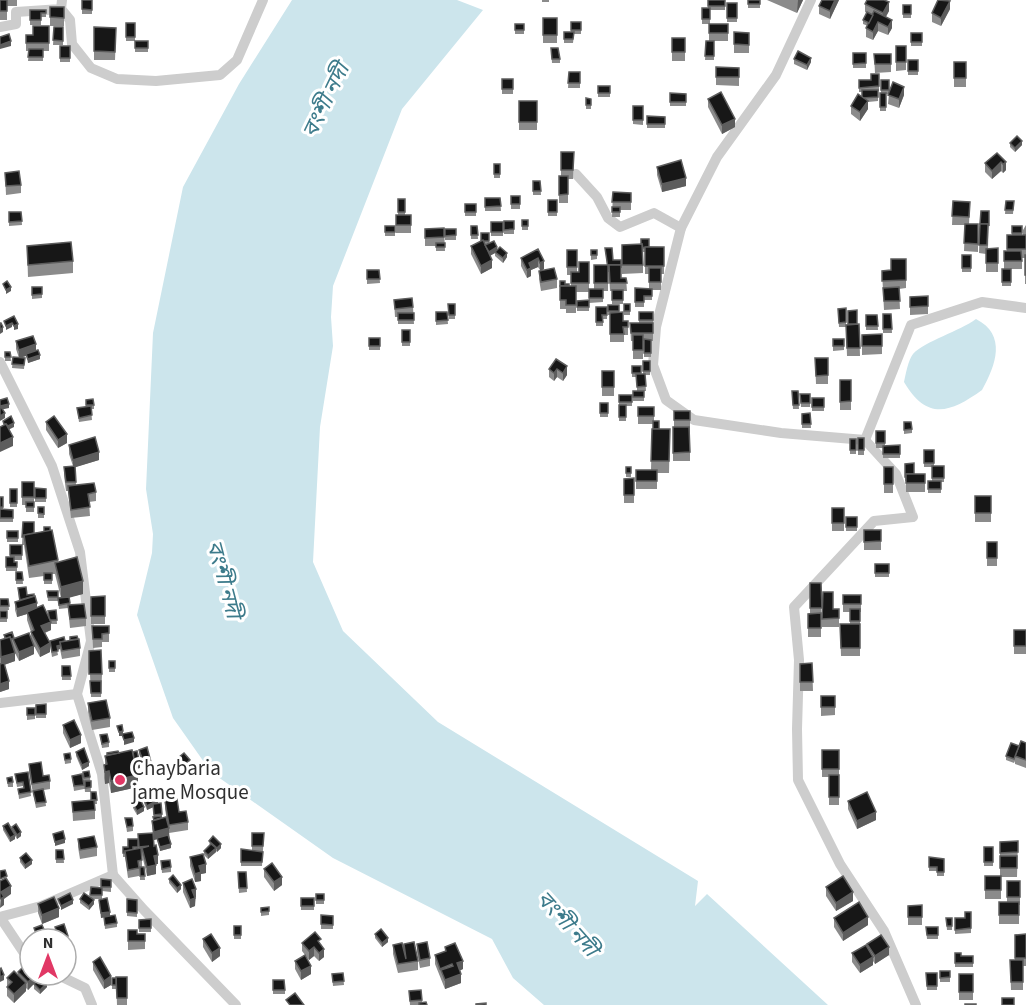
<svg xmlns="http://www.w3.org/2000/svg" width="1026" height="1005" viewBox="0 0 1026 1005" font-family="'Source Sans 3','Noto Sans Bengali',sans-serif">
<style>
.water{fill:#cce5ec}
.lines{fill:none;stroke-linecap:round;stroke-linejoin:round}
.minor{stroke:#cdcdcd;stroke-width:10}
.wall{fill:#8b8b8b}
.shaded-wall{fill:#5d5d5d}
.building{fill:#171717;stroke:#5d5d5d;stroke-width:1.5}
.poi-dot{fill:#e13865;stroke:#fff;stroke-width:2}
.labels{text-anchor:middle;stroke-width:6;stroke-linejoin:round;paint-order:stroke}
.poi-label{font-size:21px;fill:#303030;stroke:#fff;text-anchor:start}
.water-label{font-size:22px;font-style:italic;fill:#3d7b8b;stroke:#fff}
</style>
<rect width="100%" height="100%" fill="#fff"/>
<g class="water">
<path d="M292,0H457L483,10L402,109L333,286L331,317L333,346L320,427L313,562L343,631L438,722L698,881L695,906L707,894L828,1005H544L513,978L492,939L333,858L211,772L173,718L137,615L152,553L153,534L146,489L153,333L183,187L239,84Z"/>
<path d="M976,319C1007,335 996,365 982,390C950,413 927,421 904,382C906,373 908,361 913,354C925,341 960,331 976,319Z"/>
</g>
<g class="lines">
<g class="minor">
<path d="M811,0L776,75L717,157L681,228L656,327L653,365L666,400L694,420L781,433L865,440L896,474L913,517L874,521L794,607L799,660L797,729L798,780L840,864L884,931L916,1005"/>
<path d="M61,9L70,20L72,44L91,68L117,79L156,81L220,75L237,60L263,0"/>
<path d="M0,27L16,24V12L61,9L62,0"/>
<path d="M576,174L597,197L608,218L620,227L654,213L681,228"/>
<path d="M0,362L52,466L80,552L91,641L77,694L102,774L113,875"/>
<path d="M865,440L911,325L982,302L1026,308"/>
<path d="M0,703L77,694"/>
<path d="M113,875L144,910L236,1005"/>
<path d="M30,962L0,917L41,906L113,875"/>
<path d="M58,975L85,988L92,1005"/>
</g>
</g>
<g class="wall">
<path d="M0,0H17V6H7V20H0Z"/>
<rect x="82" y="0" width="10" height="14"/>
<rect x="542" y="0" width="7" height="2"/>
<path d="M708,0H725V10H710V24H702V8H708Z"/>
<rect x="748" y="0" width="12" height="8"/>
<path d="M767,0H803L797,13Z"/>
<path d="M822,0H839L830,19L819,14V6Z"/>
<rect x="727" y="3" width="10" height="19"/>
<path d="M865,4L889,11L886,17L892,28L888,35L878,31L873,40L866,37V28L868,26L863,24V20L867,13L865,12Z"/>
<rect x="903" y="5" width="8" height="13"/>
<rect x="50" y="7" width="14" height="19"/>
<path d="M950,9L941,26L932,22V13Z"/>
<path d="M30,10H46V17H41V25H30Z"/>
<rect x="543" y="18" width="14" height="25"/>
<path d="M571,22H581V34H574L573,43H564V32H571Z"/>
<rect x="126" y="23" width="9" height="18"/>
<rect x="515" y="24" width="9" height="10"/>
<rect x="709" y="24" width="19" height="17"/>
<path d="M49,26V51H43V61H28L29,51H26V35H33Z"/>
<path d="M54,27H63V45H53Z"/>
<path d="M94,27L116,28L115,60H94Z"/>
<path d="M734,32L749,33V53H734Z"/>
<rect x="911" y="33" width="11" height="13"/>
<rect x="672" y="38" width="13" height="23"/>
<rect x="135" y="41" width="13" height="11"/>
<path d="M706,41H714V60H705Z"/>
<rect x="60" y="46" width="10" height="16"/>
<path d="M896,46H906V70L896,71Z"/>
<path d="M551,48L560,59V63H552Z"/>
<rect x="853" y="53" width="13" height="15"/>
<path d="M874,54H891V72L875,73Z"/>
<path d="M794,59L811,62L807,70L794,64Z"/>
<rect x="908" y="60" width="10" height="15"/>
<rect x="954" y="62" width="12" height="25"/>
<path d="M716,67L739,68V86L716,85Z"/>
<path d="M569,72H580V88H568Z"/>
<path d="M879,74V91H878V101L868,102V109L860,121L851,114V106L862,97V92H859V80H871Z"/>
<rect x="502" y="79" width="11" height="15"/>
<path d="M881,80H889V94L904,95L899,108L888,104L889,94H886V111H880V93H881Z"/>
<rect x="598" y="86" width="12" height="11"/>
<path d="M670,93L686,94V106H670Z"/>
<path d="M586,98L591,99V109H586Z"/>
<path d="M708,99L735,127L722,134L708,107Z"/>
<rect x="519" y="101" width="18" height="29"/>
<path d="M633,106H643V125L633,124Z"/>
<path d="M647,116L665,117V128H647Z"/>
<path d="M1010,143L1022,145L1015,152L1010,147Z"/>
<path d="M561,152H574L573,179H568V203H559V176H561Z"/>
<path d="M1006,162V170L1003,173L1001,171L992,179L985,172V163Z"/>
<rect x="494" y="164" width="6" height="14"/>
<path d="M657,167L686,186L662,192L657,175Z"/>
<path d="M5,173L21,185V193L6,195Z"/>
<path d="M533,181H540L541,195H533Z"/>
<path d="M613,192L631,193V210H620V217H612Z"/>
<rect x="511" y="196" width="9" height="13"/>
<path d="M485,198H500L501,211H485Z"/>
<path d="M398,199H405V215H411V233H396V215H398Z"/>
<rect x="548" y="200" width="9" height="16"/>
<path d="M953,201L970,202L969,224H978V252L964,251L965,225H952Z"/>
<path d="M1006,201H1014L1013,214H1005Z"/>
<rect x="465" y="204" width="11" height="12"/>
<path d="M989,211L988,249L998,248V272H986V254L979,253L980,224Z"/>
<path d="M9,212H21L22,225L9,226Z"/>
<rect x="522" y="220" width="6" height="10"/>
<rect x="504" y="221" width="10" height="13"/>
<rect x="491" y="222" width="12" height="14"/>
<path d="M1026,225V284H1025V258H1022V269H1004V251H1007V235H1012V226H1022V235H1023V230Z"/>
<rect x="385" y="226" width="10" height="10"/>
<path d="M471,226H477L478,239H471Z"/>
<path d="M444,228L445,251H436V246H425V229Z"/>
<rect x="445" y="229" width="11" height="11"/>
<path d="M489,233V243L507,257L503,263L495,256V253L490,255L492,268L481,274L471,254V246L481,241Z"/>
<path d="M622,245L664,247V274H661V290H652V300H644V307H635V288L649,289V274H645V252H643V273L622,274Z"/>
<path d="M27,246L73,261V273L28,277Z"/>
<path d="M605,248L613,260L621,278H626L627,291H623V304H612V291H610L609,272H608V269V291H603V302L589,303V292H576V313H566V309H560V281L565,284L571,286V275H567V250H577V272H579L589,262V289H594V265H607Z"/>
<path d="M538,249L544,269L543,270L557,279V288L541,291L539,279L540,270L538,267L531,270V276L527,278L521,266V258Z"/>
<path d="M591,250H597V259L591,260Z"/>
<rect x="962" y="255" width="9" height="17"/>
<path d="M906,259V288L899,289L900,309L884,310L882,271L891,270Z"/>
<rect x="1002" y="269" width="9" height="17"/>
<path d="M367,270H379L380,283L367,284Z"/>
<path d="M32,287H42V298L32,299Z"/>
<path d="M928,296V314L910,315V297Z"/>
<path d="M394,300L413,307L414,324H398V317H395Z"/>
<path d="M589,300V311H577V301Z"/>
<path d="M448,304H455V319H449Z"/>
<rect x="624" y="304" width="6" height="11"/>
<path d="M608,305H619V312L623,321H628V335H624V342H610V315H608Z"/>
<path d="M596,307H607V319H603V326H596Z"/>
<path d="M846,308V325H848V311L857,324H859L860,356H847L846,327H839L838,309Z"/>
<path d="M436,312H447L448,324L436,325Z"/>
<path d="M639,312H653V341H651V357H644V341H643V359H633V341H631L630,323H639Z"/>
<path d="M883,314H891L892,333H883Z"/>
<path d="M866,315H877L878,330H866Z"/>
<rect x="402" y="330" width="8" height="16"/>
<path d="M882,334V354L862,355V335Z"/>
<rect x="369" y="338" width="11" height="12"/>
<path d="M833,339H844V350L833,351Z"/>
<path d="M16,341L36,351L40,359L28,363L26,356L20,358H25L24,369L12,368L13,357L19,358L16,349Z"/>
<path d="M5,352H10L11,361H5Z"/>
<path d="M815,358H828V384H816Z"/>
<path d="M556,359L567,375L563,381L557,377L554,381L549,377V369Z"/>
<path d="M643,361H650V375H645L646,391H637V377H632V366H641V374H643Z"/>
<rect x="602" y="371" width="12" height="25"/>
<rect x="840" y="380" width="11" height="30"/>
<rect x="633" y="391" width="11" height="10"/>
<path d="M792,391H798L799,409H793Z"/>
<path d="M800,394H810V407H801Z"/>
<path d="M619,395H632V406H626V421H619Z"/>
<rect x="812" y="398" width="12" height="13"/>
<path d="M86,400L94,405V409H91L92,420L79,422L77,408L86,407Z"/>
<rect x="600" y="403" width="8" height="14"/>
<path d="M638,407H654V421L659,429H670L669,473H657V489H636V470H651L652,429H653V424H638Z"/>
<path d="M674,411H690V461H673V427H674Z"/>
<path d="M810,413L811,428H802V414Z"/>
<path d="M46,422L67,443L58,448L46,430Z"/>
<path d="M904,422L912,429V433L904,434Z"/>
<path d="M876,431H885V446L900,445V458H883V448H876Z"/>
<rect x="858" y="438" width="6" height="17"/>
<rect x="850" y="439" width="6" height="15"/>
<path d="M69,445L99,460L75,467L76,485L96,492V501L89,502L90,516L71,518L68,491H66L64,475V467L73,466L69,454Z"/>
<path d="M924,450H934V466H944V482H941V493H928V481H932V467H924Z"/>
<path d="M905,464L914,474H925V492H906V481H905Z"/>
<rect x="626" y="467" width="5" height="10"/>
<rect x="884" y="467" width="9" height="26"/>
<path d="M634,478V503H624V479Z"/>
<path d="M22,482H34V512H26V505H22Z"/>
<path d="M35,488L46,489V502H35Z"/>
<rect x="10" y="489" width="7" height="18"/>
<rect x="975" y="496" width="16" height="26"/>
<path d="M0,497H3V509L13,510V522H0Z"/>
<rect x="38" y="507" width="6" height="11"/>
<rect x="832" y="508" width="12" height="23"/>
<rect x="846" y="517" width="11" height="14"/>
<path d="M23,522L34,533L52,530L58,562L83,594L69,597L70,605L86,618V626L70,628L68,608L59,609L58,598H61L55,574H52V584H44V576L29,578L24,545H22Z"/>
<rect x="864" y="530" width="17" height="20"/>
<rect x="7" y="531" width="11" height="11"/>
<rect x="987" y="542" width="10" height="24"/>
<path d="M10,545H22V560H14V562H17V571H6V557H10Z"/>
<rect x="875" y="564" width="14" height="13"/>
<path d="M16,572H22L23,584H16Z"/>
<path d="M810,583H821V637H808V614L810,613Z"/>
<path d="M18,588L27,595L37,608L49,617L56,610L57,624H51V630L45,633L50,643L65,641L80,648V656L62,659L60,649L57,650L58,655L52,657L50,645V652L40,657L34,646V654L19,661L15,653V661L4,665L9,689L0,692V640L4,639V635L14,639L31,638V632L27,620V614L17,617L15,610V602L19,601Z"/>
<path d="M47,591H58V601H48Z"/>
<path d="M843,595H861V612H860V656H841L840,624H850V612H843Z"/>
<path d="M105,596V624H91V597Z"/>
<path d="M0,599H8L9,610H0Z"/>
<path d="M833,609H839V627H822V619Z"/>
<rect x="0" y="611" width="7" height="11"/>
<path d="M92,626H109V642H102V647L93,648Z"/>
<rect x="1014" y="630" width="12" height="24"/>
<path d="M89,651L102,674L101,697H91Z"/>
<rect x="109" y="661" width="6" height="11"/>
<path d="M812,663L813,691H800V664Z"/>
<path d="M62,666H70L71,680H62Z"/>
<path d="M821,696H835V715L821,716Z"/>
<path d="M88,703L110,718V727L92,730L88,712Z"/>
<path d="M46,704V718H36V705Z"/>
<path d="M27,708H35V719L27,720Z"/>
<path d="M63,725L81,743L70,748L63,733Z"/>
<path d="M100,735L109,742V747L102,748Z"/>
<path d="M1026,743V768L1015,764V761L1014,763L1006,760V756L1019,746Z"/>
<path d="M139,750L151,766L147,768L144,761L142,762L139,754Z"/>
<path d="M822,750H839V805H829V777H822Z"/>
<path d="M76,752L89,766L82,770L76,756Z"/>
<path d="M119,753L140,768L136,769L138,787L111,793L109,783L105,784L104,778V765H105V756Z"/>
<path d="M64,754L71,759V763L65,764Z"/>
<path d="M179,757L190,764L185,768L179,761Z"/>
<path d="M29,764L50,781V789L44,790L46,806L36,808L29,773Z"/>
<path d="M28,772L31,796L19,799L18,789L24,788L23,786L17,787L15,774Z"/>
<path d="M83,772L90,777L91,792H85Z"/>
<path d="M72,776L84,785V789L74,791Z"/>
<path d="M7,778L13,782V787H8Z"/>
<path d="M96,792L97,804H95V819L73,821L72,802L91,800Z"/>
<path d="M144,799L158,804L162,814V818L167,821L165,809V801L179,812L188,822V830L169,833V831L171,848L160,851L157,839L154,840L152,829V821L153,820L154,817L153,807L147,810L144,803Z"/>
<path d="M848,801L876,820L857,829L848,809Z"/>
<path d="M133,803L144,811L137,815L133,808Z"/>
<path d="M125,818L133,826V831L127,832Z"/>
<path d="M3,826L12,829V827L21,836L17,839L15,836V839L10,842L3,830Z"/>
<path d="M252,833H264L262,866H241V849L252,851Z"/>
<path d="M138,834L154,846L158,864H156V874L147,876L142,855V867H144L145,880H140V869L139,876L128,878L125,857H123V847H128L138,839V849H139Z"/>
<path d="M78,839L97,847V856L80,859L78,847Z"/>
<path d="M209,841L221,848L217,852L216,851V852L208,859L204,855V851L210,846Z"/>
<path d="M1018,841L1017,877H1001V899H985V876H1000V842Z"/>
<rect x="984" y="847" width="9" height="19"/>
<path d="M56,850H63L64,863H56Z"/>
<path d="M190,857L206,873L201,874V881L195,882L190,866Z"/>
<path d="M929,857L944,859V876H937V871H929Z"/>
<path d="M20,858L32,864L25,869L20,862Z"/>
<path d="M161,861L171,867V872L162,873Z"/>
<path d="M264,869L282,885L274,891L264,877Z"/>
<path d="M238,872H246L247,892L239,893Z"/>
<path d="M169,879L181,889L177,893L169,883Z"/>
<path d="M111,880V892L102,891V899L110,916L117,923V927L105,929L104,917L101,918L99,904V900L101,899H92L94,904L89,910L80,903V899L90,898L91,887L101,888Z"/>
<path d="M1007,881H1020V905H1019V924H999V902H1007Z"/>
<path d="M183,883L196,897L195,906L190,908L183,892Z"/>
<path d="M826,887L853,901L836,911L826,896Z"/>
<rect x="316" y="894" width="8" height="10"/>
<rect x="301" y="898" width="13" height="12"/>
<path d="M127,899L137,900V917L127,916Z"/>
<path d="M38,904L59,917L42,924L38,913Z"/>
<path d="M922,905V925H908V906Z"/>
<path d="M269,907V915L261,916V908Z"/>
<path d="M971,912V933L955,934V918H965Z"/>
<path d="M321,915L333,916V929H321Z"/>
<path d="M834,918L868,925L843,941L834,927Z"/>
<path d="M946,918H952V930H947Z"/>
<path d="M151,919V932H139V920Z"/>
<rect x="234" y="926" width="7" height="13"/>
<path d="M926,927H938V939H927Z"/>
<path d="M128,930L137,934H145V949L128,950Z"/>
<path d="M375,934L388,942L382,947L375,938Z"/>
<path d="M1026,934V966H1023V990H1011L1010,960H1015V935Z"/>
<path d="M203,939L220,956L212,962L203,947Z"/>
<path d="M302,943L321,944L324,957L319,961L314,956L309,960L302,951Z"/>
<path d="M404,944L418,961V970L398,973L393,954V945L404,951Z"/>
<path d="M417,944L430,958V966L420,968L417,952Z"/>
<path d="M867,944L889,955L875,964L873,961V965L860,973L852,962V953L867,947Z"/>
<path d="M445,947L463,969L460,970L461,983L445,989L435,964V955L445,952Z"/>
<path d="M955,953L961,956H973V967H955Z"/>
<path d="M295,961L311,974L301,980L295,969Z"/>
<path d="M93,962L111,985L104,989L93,970Z"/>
<rect x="940" y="971" width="10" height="11"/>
<path d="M18,972L30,975H42V978L47,987L40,994L34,989V984L37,982L36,981L28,990L26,988V991L14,1003L7,996V978L18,975Z"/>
<path d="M343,973L344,985L333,986L332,974Z"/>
<path d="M926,973H937V990H927Z"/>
<rect x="959" y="974" width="14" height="26"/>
<path d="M116,977H127V1005H117Z"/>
<rect x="112" y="978" width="4" height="11"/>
<path d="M273,980L285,990V994H273Z"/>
<path d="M421,990L422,1002L427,1005H410L409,991Z"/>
</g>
<g class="shaded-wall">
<path d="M798,0H803L797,13Z"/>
<path d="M835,0H839L830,19V11Z"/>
<path d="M950,1V9L941,26V18Z"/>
<path d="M889,2V11L883,21V13Z"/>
<path d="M892,20V28L888,35V27Z"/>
<path d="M878,22V31L873,40V32Z"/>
<path d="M11,41V46L0,49V45Z"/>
<path d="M811,58V62L807,70V65Z"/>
<path d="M904,87V95L899,108V99Z"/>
<path d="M868,101V109L860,121V112Z"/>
<path d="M735,119V127L722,134V125Z"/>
<path d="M1022,141V145L1015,152V148Z"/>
<path d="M1001,162V171L992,179V171Z"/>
<path d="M1006,162V170L1003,173V164Z"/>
<path d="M686,178V186L662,192V184Z"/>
<path d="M497,247V252L488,257V252Z"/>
<path d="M507,253V257L503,263V258Z"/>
<path d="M538,258V267L531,270V276L527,278V270L529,263Z"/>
<path d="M492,260V268L481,274V266Z"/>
<path d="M544,261V269L540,271V263Z"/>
<path d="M11,287V291L6,294V290Z"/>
<path d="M12,323V327L6,330V326Z"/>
<path d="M18,324V329L14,330V326Z"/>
<path d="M3,327V332L0,334V330Z"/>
<path d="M36,344V353L19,358V350Z"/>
<path d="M40,355V359L28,363V359Z"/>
<path d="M567,366V375L563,381V373Z"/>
<path d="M557,369V377L554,381V373Z"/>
<path d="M9,404V408L0,410V406Z"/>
<path d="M5,413V418L0,421V416Z"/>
<path d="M14,423V427L6,431V427Z"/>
<path d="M67,434V443L58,448V440Z"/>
<path d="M13,437V446L0,452V443Z"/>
<path d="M99,452V460L73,468V460Z"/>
<path d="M83,581V594L61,600V587Z"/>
<path d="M37,603V611L27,612V614L17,617V609Z"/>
<path d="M51,622V630L41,634V626Z"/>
<path d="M50,643V652L40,657V649Z"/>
<path d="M60,645V649L57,650V646Z"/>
<path d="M34,646V654L19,661V652Z"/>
<path d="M15,653V661L1,666V657Z"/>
<path d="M9,681V689L0,692V684Z"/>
<path d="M123,731V736H119V732Z"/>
<path d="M81,735V743L70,748V740Z"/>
<path d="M134,738V742L124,745V740Z"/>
<path d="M190,760V764L185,768V764Z"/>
<path d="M89,762V766L82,770V765Z"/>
<path d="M151,762V766L147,768V764Z"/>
<path d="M140,764V768L134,769V765Z"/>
<path d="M109,771V783L105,784V772Z"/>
<path d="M138,775V787L111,793V781Z"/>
<path d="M158,800V805L147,810V806Z"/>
<path d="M144,807V811L137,815V811Z"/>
<path d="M876,812V820L857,829V821Z"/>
<path d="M169,828V836L154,840V832Z"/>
<path d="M21,832V836L17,839V835Z"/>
<path d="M15,835V839L10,842V838Z"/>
<path d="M65,839V843L55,846V842Z"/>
<path d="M171,844V848L160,851V847Z"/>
<path d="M221,844V848L217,852V848Z"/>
<path d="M216,848V852L208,859V855Z"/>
<path d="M158,855V864H154V856Z"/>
<path d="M32,860V864L25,869V865Z"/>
<path d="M206,864V873L201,874V881L195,882V874L199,866Z"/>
<path d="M156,865V874L147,876V867Z"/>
<path d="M282,877V885L274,891V882Z"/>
<path d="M181,885V889L177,893V888Z"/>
<path d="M11,886V894L4,899V905L0,908L1,892Z"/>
<path d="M196,889V897L192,898V890Z"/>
<path d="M853,892V901L836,911V903Z"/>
<path d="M195,898V906L190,908V900Z"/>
<path d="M73,900V904L61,910V906Z"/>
<path d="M94,900V904L89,910V906Z"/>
<path d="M59,908V917L42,924V915Z"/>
<path d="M110,912V916L101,918V913Z"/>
<path d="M868,917V925L843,941V933Z"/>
<path d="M68,936V940L66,941V939H60Z"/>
<path d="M388,938V942L382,947V943Z"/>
<path d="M314,947V956L309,960V951Z"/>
<path d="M889,947V955L875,964V956Z"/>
<path d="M220,948V956L212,962V953Z"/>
<path d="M324,949V957L319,961V953Z"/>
<path d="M873,957V965L860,973V965Z"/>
<path d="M463,961V969L457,972V963Z"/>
<path d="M311,966V974L301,980V971Z"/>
<path d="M461,974V983L445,989V980Z"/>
<path d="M4,975V980L0,982V977Z"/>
<path d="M35,975H36V982L28,990V982Z"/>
<path d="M40,975H42V978L37,982V978Z"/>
<path d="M111,976V985L104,989V981Z"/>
<path d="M26,983V991L14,1003V994Z"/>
<path d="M47,983V987L40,994V990Z"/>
</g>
<g class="building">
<rect x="0" y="0" width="7" height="11"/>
<path d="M82,0H92V10L82,9Z"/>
<rect x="708" y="0" width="17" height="6"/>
<rect x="748" y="0" width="12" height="4"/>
<path d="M822,0H835L830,11L819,6Z"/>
<path d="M867,0H884L889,2L883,13L865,4Z"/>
<path d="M938,0L950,1L941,18L932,13Z"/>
<rect x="727" y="3" width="10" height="15"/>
<rect x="903" y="5" width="8" height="9"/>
<path d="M50,7H64V18L50,17Z"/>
<rect x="702" y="8" width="8" height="11"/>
<path d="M30,10H46V13H41V20H30Z"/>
<path d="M874,11L892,20L888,27L878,22L873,32L866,28Z"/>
<path d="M867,12L873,15L869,23L863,20Z"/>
<rect x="543" y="18" width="14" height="17"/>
<rect x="571" y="22" width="10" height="8"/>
<rect x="126" y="23" width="9" height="14"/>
<rect x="515" y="24" width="9" height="6"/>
<rect x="709" y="24" width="19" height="9"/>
<path d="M33,26H49V43H26V35H33Z"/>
<path d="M54,27H63V41L53,40Z"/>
<path d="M94,27L116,28L115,52L94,51Z"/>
<path d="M564,32H574L573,39H564Z"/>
<path d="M734,32L749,33V45L734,44Z"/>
<rect x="911" y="33" width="11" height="9"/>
<path d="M9,34L11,41L0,45V37Z"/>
<rect x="672" y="38" width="13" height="14"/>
<rect x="135" y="41" width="13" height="7"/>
<path d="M706,41H714V56H705Z"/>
<rect x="60" y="46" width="10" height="12"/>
<rect x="896" y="46" width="10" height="16"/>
<path d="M551,48H558L560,59H552Z"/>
<path d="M29,49H43V57H28Z"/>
<path d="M798,51L811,58L807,65L794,59Z"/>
<path d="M853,53H866V63L853,64Z"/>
<path d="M874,54H891V64H875Z"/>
<rect x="908" y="60" width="10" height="11"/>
<rect x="954" y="62" width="12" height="16"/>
<path d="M716,67L739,68V77H716Z"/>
<path d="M569,72H580V83H568Z"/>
<path d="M871,74H879V86L859,88V80H871Z"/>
<rect x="502" y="79" width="11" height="10"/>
<rect x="881" y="80" width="8" height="10"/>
<path d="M893,82L904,87L899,99L888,95Z"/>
<rect x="598" y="86" width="12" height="7"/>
<path d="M862,90H878V97L862,98Z"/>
<path d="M721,92L735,119L722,125L708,99Z"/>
<path d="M670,93L686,94V102H670Z"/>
<rect x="880" y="93" width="6" height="14"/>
<path d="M858,94L868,101L860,112L851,106Z"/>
<path d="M586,98L591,99V105H586Z"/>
<rect x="519" y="101" width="18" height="21"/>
<rect x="633" y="106" width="10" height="14"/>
<path d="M647,116L665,117V124H647Z"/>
<path d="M1017,136L1022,141L1015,148L1010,143Z"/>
<path d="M561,152H574L573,170H561Z"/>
<path d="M997,153L1006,162L1003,164L1001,162L992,171L985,163Z"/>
<path d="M681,160L686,178L662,184L657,167Z"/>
<rect x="494" y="164" width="6" height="10"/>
<path d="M19,171L21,185L6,186L5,173Z"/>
<path d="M559,176H568V194L559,195Z"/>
<path d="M533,181H540L541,191H533Z"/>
<path d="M613,192L631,193V202H612Z"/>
<rect x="511" y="196" width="9" height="8"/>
<path d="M485,198H500L501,206L485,207Z"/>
<rect x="398" y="199" width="7" height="13"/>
<rect x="548" y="200" width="9" height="12"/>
<path d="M953,201L970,202L969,217L952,216Z"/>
<path d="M1006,201H1014L1013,210H1005Z"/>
<rect x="465" y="204" width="11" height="8"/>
<rect x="612" y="207" width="8" height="5"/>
<path d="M981,211H989V226L988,224H980Z"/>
<path d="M9,212H21L22,221L9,222Z"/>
<rect x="396" y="215" width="15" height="10"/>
<rect x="522" y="220" width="6" height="6"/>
<path d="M504,221H514V229L504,230Z"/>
<rect x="491" y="222" width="12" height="10"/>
<path d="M965,224H978V244L964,243Z"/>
<path d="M980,224H988L987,245H979Z"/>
<rect x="385" y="226" width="10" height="6"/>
<path d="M471,226H477L478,235H471Z"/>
<rect x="1012" y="226" width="10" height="7"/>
<path d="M444,228V237L425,238V229Z"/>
<path d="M445,229H456V235L445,236Z"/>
<rect x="481" y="233" width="8" height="8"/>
<rect x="1007" y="235" width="19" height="14"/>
<path d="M641,239H649V247L643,248L642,244H641Z"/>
<path d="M483,240L492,260L481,266L471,246Z"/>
<path d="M494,241L497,247L489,252L485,245Z"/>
<path d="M71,242L73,261L28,265L27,246Z"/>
<rect x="436" y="243" width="9" height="4"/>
<path d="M642,244L643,265H622V245Z"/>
<path d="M500,247L507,253L503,258L495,252Z"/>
<rect x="645" y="247" width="19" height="19"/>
<path d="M605,248H612L613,260H621V268V265H609V268H608Z"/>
<path d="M998,248V263H986V249Z"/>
<path d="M538,249L544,261L540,263L538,258L529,263L531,268L527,270L521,258Z"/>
<rect x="567" y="250" width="10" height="17"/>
<rect x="591" y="250" width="6" height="5"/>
<path d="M1004,251H1021L1022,261H1004Z"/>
<rect x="962" y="255" width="9" height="13"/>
<rect x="1025" y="255" width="1" height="20"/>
<path d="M891,259H906V280L882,281V271L891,270Z"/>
<path d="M579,262H589V283H571V272H579Z"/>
<rect x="594" y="265" width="14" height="18"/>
<path d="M609,265H621V278H626L627,283H610Z"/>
<path d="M554,268L557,279L541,282L539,271Z"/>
<rect x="649" y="268" width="12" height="14"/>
<rect x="1002" y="269" width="9" height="13"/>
<path d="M367,270H379L380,279H367Z"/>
<path d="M7,281L11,287L6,290L3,284Z"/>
<path d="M560,281H565V284H569V286H560Z"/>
<path d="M560,286H576V305H566V300H560Z"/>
<path d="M32,287H42V294L32,295Z"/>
<path d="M899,287L900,301H884L883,288Z"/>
<path d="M635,288L652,289V296H644V302H635Z"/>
<rect x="589" y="289" width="14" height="9"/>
<rect x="612" y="290" width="11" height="10"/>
<path d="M928,296V306L910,307V297Z"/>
<path d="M412,298L413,307L395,309L394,300Z"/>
<path d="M589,300V307H577V301Z"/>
<path d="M448,304H455V315H449Z"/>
<rect x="624" y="304" width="6" height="7"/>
<rect x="608" y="305" width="11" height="6"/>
<path d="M596,307H607V315H602L603,322H596Z"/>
<path d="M846,308V322L839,323L838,309Z"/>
<path d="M857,310V324H848V311Z"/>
<path d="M436,312H447L448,320L436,321Z"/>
<path d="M623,312V321H628V327H623L624,334H610V313Z"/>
<rect x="639" y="312" width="14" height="8"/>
<rect x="398" y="313" width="16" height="7"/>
<path d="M883,314H891L892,329H883Z"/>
<path d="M866,315H877L878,326H866Z"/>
<path d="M14,316L18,324L14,326L12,323L6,326L4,321Z"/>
<path d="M0,323H1L3,327L0,330Z"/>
<path d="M630,323H653V333H631Z"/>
<path d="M859,324L860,348H847L846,325Z"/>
<rect x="402" y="330" width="8" height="12"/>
<path d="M882,334V346H862V335Z"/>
<rect x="633" y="335" width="10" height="15"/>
<path d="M33,336L36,344L19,350L16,341Z"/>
<rect x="369" y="338" width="11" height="8"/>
<path d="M644,339L651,340V353H644Z"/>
<rect x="833" y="339" width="11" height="7"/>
<path d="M38,350L40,355L28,359L26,354Z"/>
<path d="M5,352H10L11,357H5Z"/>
<path d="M13,357L25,358L24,365L12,364Z"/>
<path d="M815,358H828V375L816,376Z"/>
<path d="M556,359L567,366L563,373L557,369L554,373L549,369Z"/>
<rect x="643" y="361" width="7" height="10"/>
<rect x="632" y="366" width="9" height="7"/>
<rect x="602" y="371" width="12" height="16"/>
<path d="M636,374H645L646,386L637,387Z"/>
<path d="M840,380H851V401L840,402Z"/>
<rect x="633" y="391" width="11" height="6"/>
<path d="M792,391H798L799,405H793Z"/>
<path d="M800,394H810V403H801Z"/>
<rect x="619" y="395" width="13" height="7"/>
<path d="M7,398L9,404L0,406V400Z"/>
<rect x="812" y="398" width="12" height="9"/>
<path d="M93,399L94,405H86V400Z"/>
<rect x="600" y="403" width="8" height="10"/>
<rect x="619" y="405" width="7" height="12"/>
<path d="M91,406L92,415L79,418L77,408Z"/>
<path d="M0,407H1L5,413L0,416Z"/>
<rect x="638" y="407" width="16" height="9"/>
<rect x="674" y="411" width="16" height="9"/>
<path d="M810,413L811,424H802V414Z"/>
<path d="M11,416L14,423L8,426L6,424H4L3,421Z"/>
<path d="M54,416L67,434L58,440L46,422Z"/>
<rect x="653" y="421" width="6" height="8"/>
<path d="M904,422H911L912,429L904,430Z"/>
<path d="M6,424L13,437L0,443V427Z"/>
<path d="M673,427H689L690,452L673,453Z"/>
<path d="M652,429H670L669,461H651Z"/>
<rect x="876" y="431" width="9" height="12"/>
<path d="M95,437L99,452L73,460L69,445Z"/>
<rect x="858" y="438" width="6" height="12"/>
<rect x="850" y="439" width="6" height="11"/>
<path d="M900,445V454H883V446Z"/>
<rect x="924" y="450" width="10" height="13"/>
<path d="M914,463V474H906V477H905V464Z"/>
<path d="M75,466L76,482H66L64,467Z"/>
<rect x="932" y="466" width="12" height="12"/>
<rect x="626" y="467" width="5" height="6"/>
<rect x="884" y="467" width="9" height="17"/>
<rect x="636" y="470" width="21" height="11"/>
<rect x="906" y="474" width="19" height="9"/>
<path d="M634,478V495H624V479Z"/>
<rect x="928" y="481" width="13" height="8"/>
<rect x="22" y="482" width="12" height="15"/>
<path d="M94,483L96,492L88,494L90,507L71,510L68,486Z"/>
<path d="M35,488L46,489V498H35Z"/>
<rect x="10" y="489" width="7" height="14"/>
<rect x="975" y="496" width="16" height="17"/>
<rect x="0" y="497" width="3" height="10"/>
<rect x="26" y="502" width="8" height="5"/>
<path d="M38,507H44V514L38,513Z"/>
<rect x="832" y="508" width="12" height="15"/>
<path d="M0,509L13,510V518H0Z"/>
<rect x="846" y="517" width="11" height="10"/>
<path d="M23,522H34V533L24,535V537H22Z"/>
<path d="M44,527H50V531L44,532Z"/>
<path d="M52,530L58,560L29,566L24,535Z"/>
<path d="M864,530H881V541L864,542Z"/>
<rect x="7" y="531" width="11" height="7"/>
<rect x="987" y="542" width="10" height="16"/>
<rect x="10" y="545" width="12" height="10"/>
<path d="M6,557H14V562H17V567H6Z"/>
<path d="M77,557L83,581L61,587L55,563Z"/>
<rect x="875" y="564" width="14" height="9"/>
<path d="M16,572H22L23,580H16Z"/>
<rect x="44" y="573" width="8" height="7"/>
<path d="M810,583H821L822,608H810Z"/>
<path d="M26,587L27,595L34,594V596L20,600L18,588Z"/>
<path d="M47,591H58V597H48Z"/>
<path d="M823,592H833V609H839V618L822,619Z"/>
<rect x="843" y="595" width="18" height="9"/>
<path d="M35,596L37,603L17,609L15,602Z"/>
<path d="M105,596V616H91V597Z"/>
<path d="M69,597L70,603L59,605L58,598Z"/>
<path d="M0,599H8L9,606H0Z"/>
<path d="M84,604L86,618L70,619L68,605Z"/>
<path d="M43,605L51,622L41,626L50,643L40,649L31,632L34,630L27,612Z"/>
<rect x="850" y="609" width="10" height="12"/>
<path d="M56,610L57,620H50L49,617L48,611Z"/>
<rect x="0" y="611" width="7" height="7"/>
<path d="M821,613V628H808V614Z"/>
<path d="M840,624H860V648H841Z"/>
<path d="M92,626H109V633L102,634V639H93Z"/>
<rect x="1014" y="630" width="12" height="16"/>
<path d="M12,632L14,638L11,639L10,637L6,639L4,635Z"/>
<path d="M29,633L34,646L19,652L13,639Z"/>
<path d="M77,636L78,639L70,640V637Z"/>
<path d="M10,637L15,653L1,657L0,640Z"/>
<path d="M64,637L65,641L60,642L61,645L57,646L58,651L52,652L50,641Z"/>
<path d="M79,639L80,648L62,651L60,642Z"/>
<path d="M101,650L102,674H89V651Z"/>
<rect x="109" y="661" width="6" height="7"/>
<path d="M4,663L9,681L0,684V664Z"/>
<path d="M812,663L813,682H800V664Z"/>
<path d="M62,666H70L71,676H62Z"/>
<path d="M90,681H101V693H91Z"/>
<rect x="821" y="696" width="14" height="11"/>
<path d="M106,700L110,718L92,721L88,703Z"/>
<path d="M46,704V714H36V705Z"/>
<rect x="27" y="708" width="8" height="7"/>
<path d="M74,720L81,735L70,740L63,725Z"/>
<path d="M122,725L123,731L119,732L117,726Z"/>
<path d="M132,732L134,738L124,740L122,734Z"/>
<path d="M107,734L109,742L102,744L100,735Z"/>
<path d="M1021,741L1026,743V760L1015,756Z"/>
<path d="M1011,743L1019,746L1014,759L1006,756Z"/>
<path d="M147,747L151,762L147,764L144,757L142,758L139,750Z"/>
<path d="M84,748L89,762L82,765L76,752Z"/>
<path d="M132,750L138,775L111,781L109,771L105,772L104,765L107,764L105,756Z"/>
<rect x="822" y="750" width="17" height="19"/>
<path d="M118,751L119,753L107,755V753Z"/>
<path d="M137,751L140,764L135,765L133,752Z"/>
<path d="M70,753L71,759L65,760L64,754Z"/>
<path d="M184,753L190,760L185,764L179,757Z"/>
<path d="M41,762L43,776L49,775L50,781L32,784L29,764Z"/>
<path d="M89,771L90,777L84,778L83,772Z"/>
<path d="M28,772L31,792L19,794L18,789L24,788L23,782L17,783L15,774Z"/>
<path d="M82,774L84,785L74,786L72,776Z"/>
<rect x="829" y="775" width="10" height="22"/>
<path d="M12,777L13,782L8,783L7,778Z"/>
<path d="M85,781H91V787L85,788Z"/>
<path d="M43,789L46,802L36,803L33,791Z"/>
<path d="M91,792H96L97,800H91Z"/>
<path d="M867,792L876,812L857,821L848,801Z"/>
<path d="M154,793L158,800L147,806L144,799Z"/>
<path d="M140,799L144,807L137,811L133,803Z"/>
<path d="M177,799L179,812L186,811L188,822L169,825L165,801Z"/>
<path d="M94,800L95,810L73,812L72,802Z"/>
<path d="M161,803L162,814L154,815L153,804Z"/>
<path d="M161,816V818L154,820L153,817Z"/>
<path d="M166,817L169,828L154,832L152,821Z"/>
<path d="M125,818H132L133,826L127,827Z"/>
<path d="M8,823L15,835L10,838L3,826Z"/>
<path d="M16,824L21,832L17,835L12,827Z"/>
<path d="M63,831L65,839L55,842L53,834Z"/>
<path d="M153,833L154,846L156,845L158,855L154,856L156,865L147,867L142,848L149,846L139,847L138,834Z"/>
<path d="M252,833H264L263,846H252Z"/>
<path d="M168,835L171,844L160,847L157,838Z"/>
<path d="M94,836L97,847L80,850L78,839Z"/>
<path d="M213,836L221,844L217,848L209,841Z"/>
<path d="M128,839H138V847H133V850L125,851V853H123V847H128Z"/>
<path d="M1018,841V852L1000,853V842Z"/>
<path d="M211,844L216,848L208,855L204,851Z"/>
<rect x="984" y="847" width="9" height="15"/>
<path d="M141,848L142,860L138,861L139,868L128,870L125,851Z"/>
<path d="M241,849L263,852L262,862H241Z"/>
<path d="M56,850H63L64,859H56Z"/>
<path d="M26,853L32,860L25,865L20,858Z"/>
<path d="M203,854L206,864L199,866L201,872L195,874L190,857Z"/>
<rect x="1000" y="856" width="17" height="12"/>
<path d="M929,857L944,859V872H937V867H929Z"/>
<path d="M170,860L171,867L162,869L161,861Z"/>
<path d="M272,863L282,877L274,882L264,869Z"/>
<path d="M140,867H144L145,876H140Z"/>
<path d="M5,870L7,876L0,879V871Z"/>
<path d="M238,872H246L247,888H239Z"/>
<path d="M173,875L181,885L177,888L169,879Z"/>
<path d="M843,876L853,892L836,903L826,887Z"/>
<rect x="985" y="876" width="16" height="14"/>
<path d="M6,878L11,886L1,892L4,897L0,899V881Z"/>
<path d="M101,879L111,880V887H101Z"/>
<path d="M192,879L196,889L192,890L195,898L190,900L183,883Z"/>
<rect x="1007" y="881" width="13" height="16"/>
<path d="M91,887L102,888V895H90Z"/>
<path d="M70,893L73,900L61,906L58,899Z"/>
<path d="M84,893L94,900L89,906L80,899Z"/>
<rect x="316" y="894" width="8" height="6"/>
<path d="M54,897L59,908L42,915L38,904Z"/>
<path d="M107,898L110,912L101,913L99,900Z"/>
<rect x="301" y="898" width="13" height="8"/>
<path d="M127,899L137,900V913L127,912Z"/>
<path d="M859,902L868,917L843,933L834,918Z"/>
<rect x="999" y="902" width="20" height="13"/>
<path d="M922,905V917H908V906Z"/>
<path d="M269,907V911L261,912V908Z"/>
<path d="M965,912H971V928L955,930V918H965Z"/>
<path d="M115,915L117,923L105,925L104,917Z"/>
<path d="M321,915L333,916V925L321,924Z"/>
<path d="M946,918H952V926H947Z"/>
<path d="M151,919V928H139V920Z"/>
<path d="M64,924L68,936L59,939L55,927Z"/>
<path d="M42,925L48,938L45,939H38L34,928Z"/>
<rect x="234" y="926" width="7" height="9"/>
<path d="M926,927H938V935H927Z"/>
<path d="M381,929L388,938L382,943L375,934Z"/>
<path d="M128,930H137V934H145V941H128Z"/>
<path d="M315,932L321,939L318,941L324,949L319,953L314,947L309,951L302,943Z"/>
<path d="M34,934L37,939H31L30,937Z"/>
<path d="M211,934L220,948L212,953L203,939Z"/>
<path d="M1026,934V958H1015V935Z"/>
<path d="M881,935L889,947L875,956L867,944Z"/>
<path d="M414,942L418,961L398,964L393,945L402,943L406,959L404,944Z"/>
<path d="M427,942L430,958L420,960L417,944Z"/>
<path d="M455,943L463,961L457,963L461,974L445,980L441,970L453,966L452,964L440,969L435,955L446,951L445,947Z"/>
<path d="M866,945L873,957L860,965L852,953Z"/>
<path d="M955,953H961V956H973V963H955Z"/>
<path d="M305,955L311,966L301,971L295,961Z"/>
<path d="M100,957L111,976L104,981L93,962Z"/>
<path d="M1010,960H1023V982H1011Z"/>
<path d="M26,964L30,968V975H35L28,982L18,972Z"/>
<path d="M1,968L4,975L0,977V969Z"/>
<path d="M14,971L26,983L14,994L7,987L12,982L7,978Z"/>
<path d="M940,971H950V977L940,978Z"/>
<path d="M343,973L344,981L333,982L332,974Z"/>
<path d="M926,973H937V986H927Z"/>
<rect x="959" y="974" width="14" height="18"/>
<path d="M42,977L47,983L40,990L34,984Z"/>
<path d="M116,977H127V998H117Z"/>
<rect x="112" y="978" width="4" height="7"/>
<path d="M273,980H284L285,990H273Z"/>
<path d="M421,990L422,1000L410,1001L409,991Z"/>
<path d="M295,993L304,1005H290L286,1000Z"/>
<rect x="1002" y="998" width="12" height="7"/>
<path d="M426,1002L427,1005H419V1003Z"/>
<path d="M486,1003V1005H476V1004Z"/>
<rect x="965" y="1004" width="11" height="1"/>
</g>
<circle class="poi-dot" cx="120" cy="780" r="6"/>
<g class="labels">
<g class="poi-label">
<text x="132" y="775">Chaybaria<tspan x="132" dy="24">jame Mosque</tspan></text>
</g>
<g class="water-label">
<text transform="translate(325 100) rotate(-64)" y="8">বংশী নদী</text>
<text transform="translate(225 579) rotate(75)" y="8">বংশী নদী</text>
<text transform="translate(568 923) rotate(48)" y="8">বংশী নদী</text>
</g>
</g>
<g transform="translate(48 957)"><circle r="28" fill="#ffffff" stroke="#acacac" stroke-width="1.5"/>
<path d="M0-4.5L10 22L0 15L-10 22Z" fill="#e13865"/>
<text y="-9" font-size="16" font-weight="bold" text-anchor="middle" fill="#303030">N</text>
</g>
</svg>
